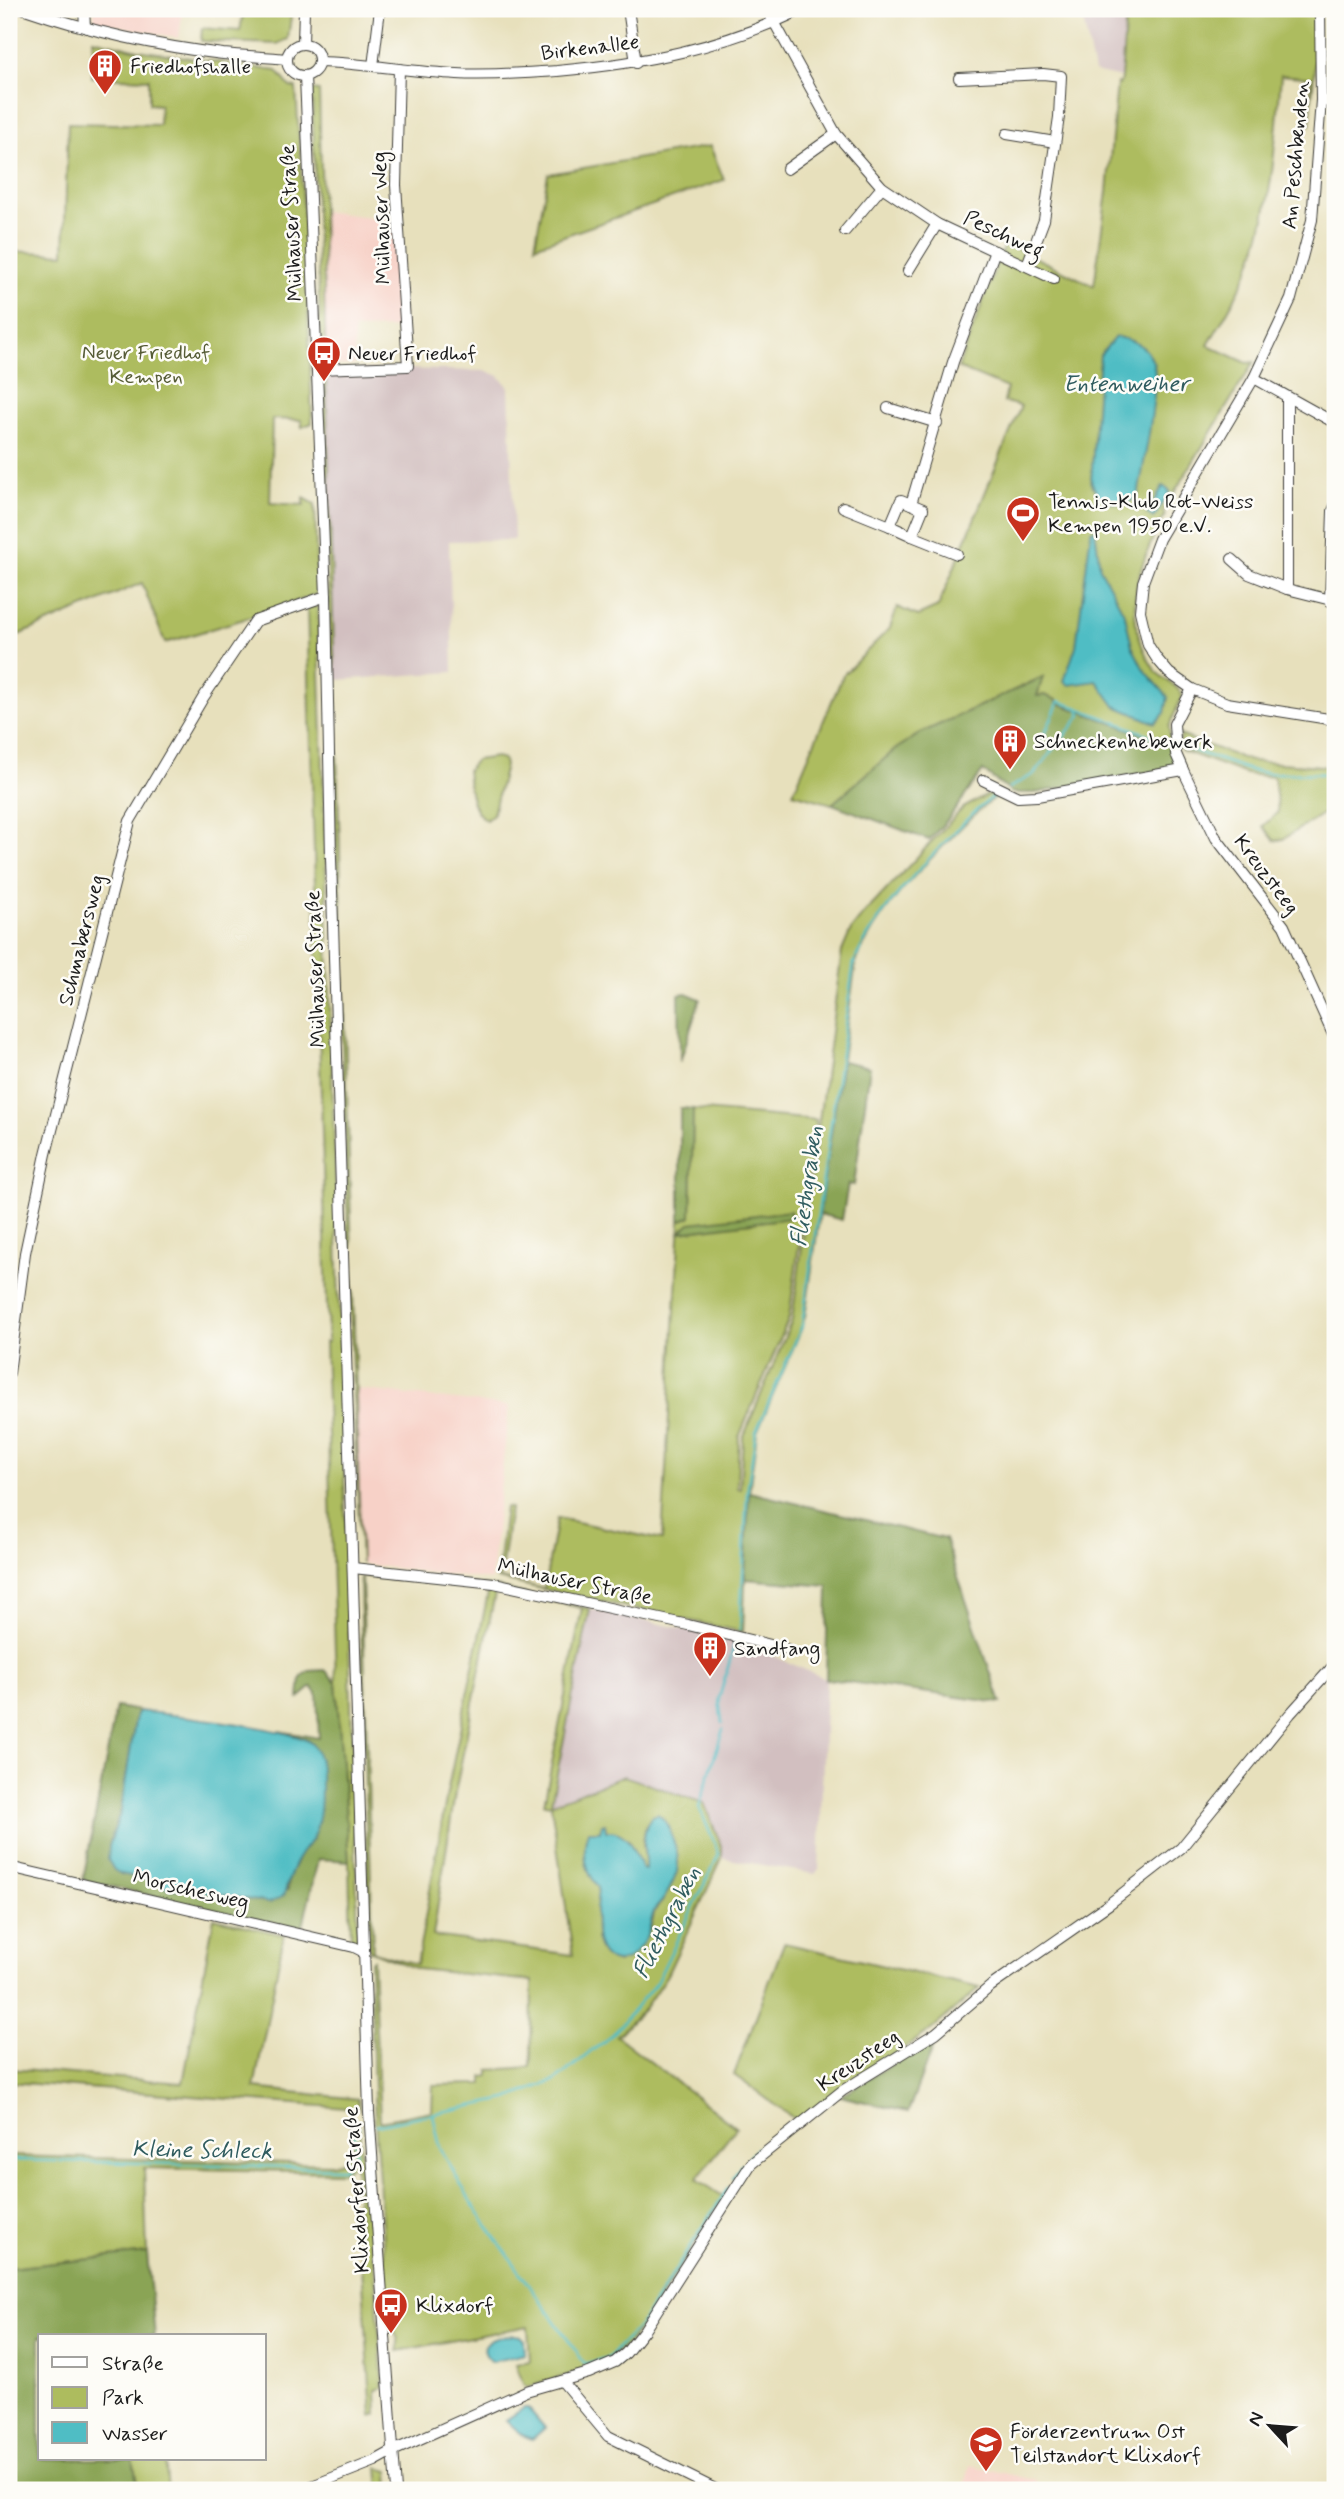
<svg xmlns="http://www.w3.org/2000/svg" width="1344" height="2499" viewBox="0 0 1344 2499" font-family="Mynerve,sans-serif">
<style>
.built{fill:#f7d1c7}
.industrial{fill:#d2bfc0}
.green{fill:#adbc5e;stroke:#646c3d;stroke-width:2;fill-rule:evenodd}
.forest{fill:#8aa455;stroke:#536038;stroke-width:2}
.water{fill:#4fbdc4;stroke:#366c70;stroke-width:2}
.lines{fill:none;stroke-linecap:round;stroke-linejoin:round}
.stream{stroke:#4fbdc4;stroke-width:2.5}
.minor-casing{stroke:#3a3934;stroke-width:12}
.minor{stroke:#fff;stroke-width:10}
.labels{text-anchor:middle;stroke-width:5;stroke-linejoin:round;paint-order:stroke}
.street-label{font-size:21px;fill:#1c1c1c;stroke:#fdfcf7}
.poi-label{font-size:21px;fill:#1c1c1c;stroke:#fdfcf7;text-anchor:start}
.park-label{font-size:21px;fill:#565c36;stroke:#fdfcf7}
.water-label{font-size:23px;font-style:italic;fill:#305c5f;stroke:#fdfcf7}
</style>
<rect width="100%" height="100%" fill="#fdfcf7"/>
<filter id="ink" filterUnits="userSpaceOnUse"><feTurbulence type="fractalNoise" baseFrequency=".0143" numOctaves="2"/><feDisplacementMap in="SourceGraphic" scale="14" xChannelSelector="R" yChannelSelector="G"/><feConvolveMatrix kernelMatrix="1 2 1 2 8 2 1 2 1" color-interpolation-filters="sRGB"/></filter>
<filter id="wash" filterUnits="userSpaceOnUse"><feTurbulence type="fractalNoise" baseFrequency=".00686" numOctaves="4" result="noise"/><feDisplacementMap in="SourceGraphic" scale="28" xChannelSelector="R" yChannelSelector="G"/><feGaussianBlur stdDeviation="1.57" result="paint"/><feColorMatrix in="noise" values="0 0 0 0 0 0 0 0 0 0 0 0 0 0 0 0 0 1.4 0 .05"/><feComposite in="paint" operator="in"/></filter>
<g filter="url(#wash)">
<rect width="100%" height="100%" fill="#e7e0bc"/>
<g class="built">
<path d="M98,9H183L179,38L94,21V12Z"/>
<path d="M322,211L394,220L403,328L354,329V365H326Z"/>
<path d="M356,1389L509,1406L491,1580L361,1564Z"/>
<path d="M970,2465L1038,2481L1036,2490H964Z"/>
</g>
<g class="industrial">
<path d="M1126,12L1121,78L1094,72L1083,19Z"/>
<path d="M403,369L487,371L499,376L509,387L514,540L449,541L453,672L336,680L326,370Z"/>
<path d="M590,1609L740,1641L826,1679L819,1870L815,1874L722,1858V1848L551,1805Z"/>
</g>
<g class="green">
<path d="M244,9H292L288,39L277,44L201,41L202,28L240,31Z"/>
<path d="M1121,9H1314L1316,45L1310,126L1311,78L1281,75C1276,134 1273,195 1255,252C1245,285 1225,315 1208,345L1247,363L1254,362L1163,511L1165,515C1137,566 1119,617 1155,670C1162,680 1178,684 1182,696L1169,727L1170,744L1056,703L1057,700L1044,695L1037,697L1042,677L921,733L896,749L832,804L793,793L843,675L890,628L897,607L918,616L938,607L1021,406L1004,402L1007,388L958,368L1005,243L1094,286L1107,192L1117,83L1120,84L1121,78L1126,13H1121Z"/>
<path d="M1329,9H1333L1330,39L1333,43L1330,79L1327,84Z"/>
<path d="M93,39L138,50L277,71L290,87L296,88L307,275L312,423L302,427L301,420L272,419L270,503L304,505V498L315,504L317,594L254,616L165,643L142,583L9,639V251L64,254L68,123L159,125L160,105L149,104V79L92,77Z"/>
<path d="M312,90L319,91L326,365L321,360Z"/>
<path d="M710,146L724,180L535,246L548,174Z"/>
<path d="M326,378L361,1564L352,1368L322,384Z"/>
<path d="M318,606L358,1938L351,1941L349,1861L336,1682L325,1342H328L307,607Z"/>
<path d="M1180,735L1250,761L1335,767V806L1283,839L1275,841L1263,826L1278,812L1274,777L1246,774L1181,750Z"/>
<path d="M497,757L504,761L505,766L493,814L486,820C470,811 469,786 467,770L476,760Z"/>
<path d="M997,790L1002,793C982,806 966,822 950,839C914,875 876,914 856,962L805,1317L801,1330L757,1432L749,1492L743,1632L497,1579L505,1507L510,1508L500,1579L544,1589L557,1518L662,1540L680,1221L691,1216L693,1109L816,1120L789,1318L739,1437L737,1488L740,1489L743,1438L792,1320L842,951L851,930L863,915L963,808ZM790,1211L791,1218L681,1231Z"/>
<path d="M369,1573L496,1587L590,1609L551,1804L624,1776L704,1803L722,1848V1858L667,1975L644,2009L617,2036L736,2128L697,2179L724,2197L642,2327L626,2346L598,2366L528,2387L524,2386L516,2364L530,2361L528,2326L398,2351V2340L388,2315L375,2121L370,1963L373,1960L380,2121L432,2111L433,2085L483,2084V2077L489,2076V2070L531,2067L532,1981L417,1969L369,1950L360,1578ZM362,1576L489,1588L447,1793L417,1964L373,1952ZM496,1589L582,1608L544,1804L551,1805L573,1955L433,1936L455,1793ZM602,1824L605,1825L606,1832L628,1839L642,1869L646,1870L643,1842L646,1824L665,1898L655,1910L650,1930L618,1963C604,1958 599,1952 596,1937Z"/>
<path d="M214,1918L284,1935L254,2088L358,2099L359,2109L9,2082V2069L183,2083Z"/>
<path d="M784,1943L980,1988L931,2030L796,2120L734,2075Z"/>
<path d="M359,2121L361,2155L367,2156L383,2388L376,2390L377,2414L372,2416L355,2163L342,2172L144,2168L147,2253L9,2268V2156L332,2164L346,2160L352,2149L351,2125Z"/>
<path d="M133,2459H165L168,2490H138Z"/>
<path d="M378,2468L389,2471L390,2490H380Z"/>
</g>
<g class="forest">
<path d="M1043,677L1037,696L1044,695L1057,700V703L1170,744L1176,763L1173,768L1035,793H1012L983,771L949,818L929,840L832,804L896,749L921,733Z"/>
<path d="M686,993L700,999L680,1062L679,994Z"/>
<path d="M842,1061L870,1067L854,1185L848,1184L842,1220L819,1214Z"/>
<path d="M680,1108L693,1109L691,1216L680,1221Z"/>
<path d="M790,1211L791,1218L680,1232L690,1223Z"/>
<path d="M749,1492L945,1539L1001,1703L826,1679L828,1586L745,1579Z"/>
<path d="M325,1670L336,1682L349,1861L318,1859L302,1930L83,1880L116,1707L139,1711L136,1715L121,1810L109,1846L121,1874L159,1882L168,1889L288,1890L289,1876L300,1854L313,1838L320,1760L312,1744L307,1740L279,1731L319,1738L317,1693L312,1687L299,1698L301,1678L309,1671Z"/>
<path d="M936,2038L908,2112L840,2096Z"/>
<path d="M147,2253L155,2336H40V2459H133L138,2490H9V2268Z"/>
</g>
<g class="water">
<path d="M1115,337C1132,339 1147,345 1153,362C1161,380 1142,472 1138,496C1126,507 1111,504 1098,497L1091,481L1100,355Z"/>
<path d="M1163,486L1170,491L1154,518L1147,514Z"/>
<path d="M1095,529L1100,568L1125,615L1132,646L1143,668L1168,697L1165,713L1155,723L1115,706L1097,681L1069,685L1064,681L1076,646L1091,531Z"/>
<path d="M139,1711C167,1715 299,1727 313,1745C323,1759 321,1775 321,1792C321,1808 319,1830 309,1843C301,1853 293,1864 290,1876C284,1892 288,1896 269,1903L185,1888L168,1889L159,1882L121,1874L114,1870L108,1860L109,1846L121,1810L136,1715Z"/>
<path d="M658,1814C667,1821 668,1827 672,1837C682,1863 680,1872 665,1897C663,1901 658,1905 655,1909C650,1919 651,1930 645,1940C637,1951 627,1966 612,1961C588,1951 597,1908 598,1887C586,1872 581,1850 588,1831H600L602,1824H605L606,1831C629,1829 634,1852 642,1869L645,1870C646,1851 639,1832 652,1816Z"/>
<path d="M514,2335L520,2336L524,2340L525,2354L491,2362C472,2340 498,2337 514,2335Z"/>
<path d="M524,2408H528L545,2428L532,2439L522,2435L506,2420Z"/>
</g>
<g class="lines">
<g class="stream">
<path d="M1042,740L1059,701L1078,708"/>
<path d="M1183,747L1249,770L1267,773L1335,774"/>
<path d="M1009,788L1034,774L1081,715L1078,708L1168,742"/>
<path d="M740,1630L747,1493L756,1432L802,1326L854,962C875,916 911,877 946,841C963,823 979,806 999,793"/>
<path d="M722,1723L719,1699L735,1642"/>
<path d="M433,2114L440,2148L472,2204L585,2364L609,2357L640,2325L728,2188"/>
<path d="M376,2125L507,2099L556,2080L613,2034L656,1983L719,1854L699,1807L723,1729"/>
<path d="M749,2157L757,2148"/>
<path d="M9,2160L343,2168L356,2153L354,2128L359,2127"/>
<path d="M733,2178L742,2164"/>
</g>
</g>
</g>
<g filter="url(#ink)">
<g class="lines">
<g class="minor-casing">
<g id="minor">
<path d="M25,9C89,31 155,46 223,54C244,56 265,57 287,59"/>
<path d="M84,9L85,27"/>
<path d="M628,9L636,63"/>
<path d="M767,9L836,134L882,187L937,224L1054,279"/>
<path d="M1320,9L1321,100L1312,220L1291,299L1254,378L1159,539L1143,582L1140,611L1148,645L1157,659L1169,673L1192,689L1227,703L1335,720"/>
<circle cx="303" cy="60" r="16"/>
<path d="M303,44L304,9"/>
<path d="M319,62C365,63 411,72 457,74C490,76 524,73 557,71C646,63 722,48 803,9"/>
<path d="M373,66L380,9"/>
<path d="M305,76L326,596L331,858L369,2112L396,2490"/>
<path d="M959,78L1043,74L1061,76L1059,117L1044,220L1027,265"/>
<path d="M1321,100L1335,103"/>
<path d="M1007,134L1055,142"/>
<path d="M787,169L836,134"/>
<path d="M845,231L882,187"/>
<path d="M908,271L937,224"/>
<path d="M317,369L408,366L396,185L399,69"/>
<path d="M1254,378L1335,423"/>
<path d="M888,408L937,423"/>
<path d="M901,500L923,509L912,536L890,526Z"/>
<path d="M911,504L953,362L995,251"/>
<path d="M843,507L890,526"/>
<path d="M912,536L957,554"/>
<path d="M1232,559L1249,574L1287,589L1335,601"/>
<path d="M1287,589V397"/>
<path d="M1330,601L1333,511L1335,506"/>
<path d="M1192,689L1174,724L1176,754L1183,770L1216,838L1284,926L1335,1039"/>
<path d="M983,780L1018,797L1037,796L1183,770"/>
<path d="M9,1373L25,1253L46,1154L130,821L203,698L255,621L326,596"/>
<path d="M353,1568L494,1583L688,1625L787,1649"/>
<path d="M9,1867L354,1947L364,1952"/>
<path d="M562,2381L608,2436L717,2490"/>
<path d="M302,2490L375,2461L393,2451L526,2391L589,2373L615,2362L626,2353L645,2329L751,2164L842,2091L936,2033L991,1986L1109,1904L1181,1848L1290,1714L1335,1664"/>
</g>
</g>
<use href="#minor" class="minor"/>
</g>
</g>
<defs>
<g id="building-pin" transform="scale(1.75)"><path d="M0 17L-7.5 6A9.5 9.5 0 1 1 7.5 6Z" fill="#c8321e" stroke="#fdfcf7"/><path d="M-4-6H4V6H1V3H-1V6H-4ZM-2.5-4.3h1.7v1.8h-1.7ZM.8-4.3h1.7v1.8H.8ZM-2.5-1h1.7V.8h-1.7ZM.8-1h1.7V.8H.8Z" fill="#fff"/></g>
<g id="bus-pin" transform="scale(1.75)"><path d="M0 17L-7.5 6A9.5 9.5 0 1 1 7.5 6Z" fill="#c8321e" stroke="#fdfcf7"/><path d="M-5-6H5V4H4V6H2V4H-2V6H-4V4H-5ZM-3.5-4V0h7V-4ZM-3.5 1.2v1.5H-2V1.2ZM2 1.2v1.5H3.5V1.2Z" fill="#fff"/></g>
<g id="stadium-pin" transform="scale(1.75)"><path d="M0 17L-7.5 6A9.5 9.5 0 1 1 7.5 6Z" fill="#c8321e" stroke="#fdfcf7"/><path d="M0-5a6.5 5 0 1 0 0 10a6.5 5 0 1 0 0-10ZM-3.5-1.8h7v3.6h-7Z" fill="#fff"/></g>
<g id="school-pin" transform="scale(1.75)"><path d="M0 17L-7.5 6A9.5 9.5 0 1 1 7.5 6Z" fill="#c8321e" stroke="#fdfcf7"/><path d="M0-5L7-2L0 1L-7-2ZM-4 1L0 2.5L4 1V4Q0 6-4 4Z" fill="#fff"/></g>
</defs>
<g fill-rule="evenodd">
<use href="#building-pin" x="105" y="66"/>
<use href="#bus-pin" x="324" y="353"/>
<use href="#stadium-pin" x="1023" y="513"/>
<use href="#building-pin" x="1010" y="741"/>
<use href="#building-pin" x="710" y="1648"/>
<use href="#bus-pin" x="391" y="2305"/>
<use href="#school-pin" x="986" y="2443"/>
</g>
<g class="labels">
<g class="street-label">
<text transform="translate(590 47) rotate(-7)" y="7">Birkenallee</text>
<text transform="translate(1295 155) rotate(-85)" y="7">An Peschbenden</text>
<text transform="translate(381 218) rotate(-92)" y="7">Mülhauser Weg</text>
<text transform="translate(291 223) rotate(-93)" y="7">Mülhauser Straße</text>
<text transform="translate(1004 234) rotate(25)" y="7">Peschweg</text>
<text transform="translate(1267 874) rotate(53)" y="7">Kreuzsteeg</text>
<text transform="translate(81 940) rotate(-76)" y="7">Schmabersweg</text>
<text transform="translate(315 969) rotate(-92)" y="7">Mülhauser Straße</text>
<text transform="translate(575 1581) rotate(12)" y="7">Mülhauser Straße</text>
<text transform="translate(191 1889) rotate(13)" y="7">Morschesweg</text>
<text transform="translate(858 2060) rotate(-34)" y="7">Kreuzsteeg</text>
<text transform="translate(356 2190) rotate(-94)" y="7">Klixdorfer Straße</text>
</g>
<g class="poi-label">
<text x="130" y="73">Friedhofshalle</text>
<text x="348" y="360">Neuer Friedhof</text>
<text x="1048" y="508">Tennis-Klub Rot-Weiss<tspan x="1048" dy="24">Kempen 1950 e.V.</tspan></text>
<text x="1034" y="748">Schneckenhebewerk</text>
<text x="734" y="1655">Sandfang</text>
<text x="416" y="2312">Klixdorf</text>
<text x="1010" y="2438">Förderzentrum Ost<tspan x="1010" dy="24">Teilstandort Klixdorf</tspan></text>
</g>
<g class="park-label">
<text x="146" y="359">Neuer Friedhof<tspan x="146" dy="24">Kempen</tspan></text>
</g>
<g class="water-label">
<text x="1126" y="391">Entenweiher</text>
<text transform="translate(806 1186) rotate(-82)" y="8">Fliethgraben</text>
<text transform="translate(666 1922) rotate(-63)" y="8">Fliethgraben</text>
<text transform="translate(202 2149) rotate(1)" y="8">Kleine Schleck</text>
</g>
</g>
<rect width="1344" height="2499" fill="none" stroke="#fdfcf7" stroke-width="35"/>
<rect x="38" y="2334" width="228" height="126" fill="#fdfcf7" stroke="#a3a29f" stroke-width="2"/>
<rect x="52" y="2357" width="35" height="10" fill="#ffffff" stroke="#a3a29f" stroke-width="2"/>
<text x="102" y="2370" font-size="21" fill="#1c1c1c">Straße</text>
<rect x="52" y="2387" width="35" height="21" fill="#adbc5e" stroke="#a3a29f" stroke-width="2"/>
<text x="102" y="2404" font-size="21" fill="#1c1c1c">Park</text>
<rect x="52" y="2422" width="35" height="21" fill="#4fbdc4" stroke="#a3a29f" stroke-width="2"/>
<text x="102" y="2440" font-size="21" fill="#1c1c1c">Wasser</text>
<g transform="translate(1270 2426) rotate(296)" stroke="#fdfcf7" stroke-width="5" paint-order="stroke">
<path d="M0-5L12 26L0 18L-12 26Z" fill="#1c1c1c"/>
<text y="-10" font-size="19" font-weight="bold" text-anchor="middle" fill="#1c1c1c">N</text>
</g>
</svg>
